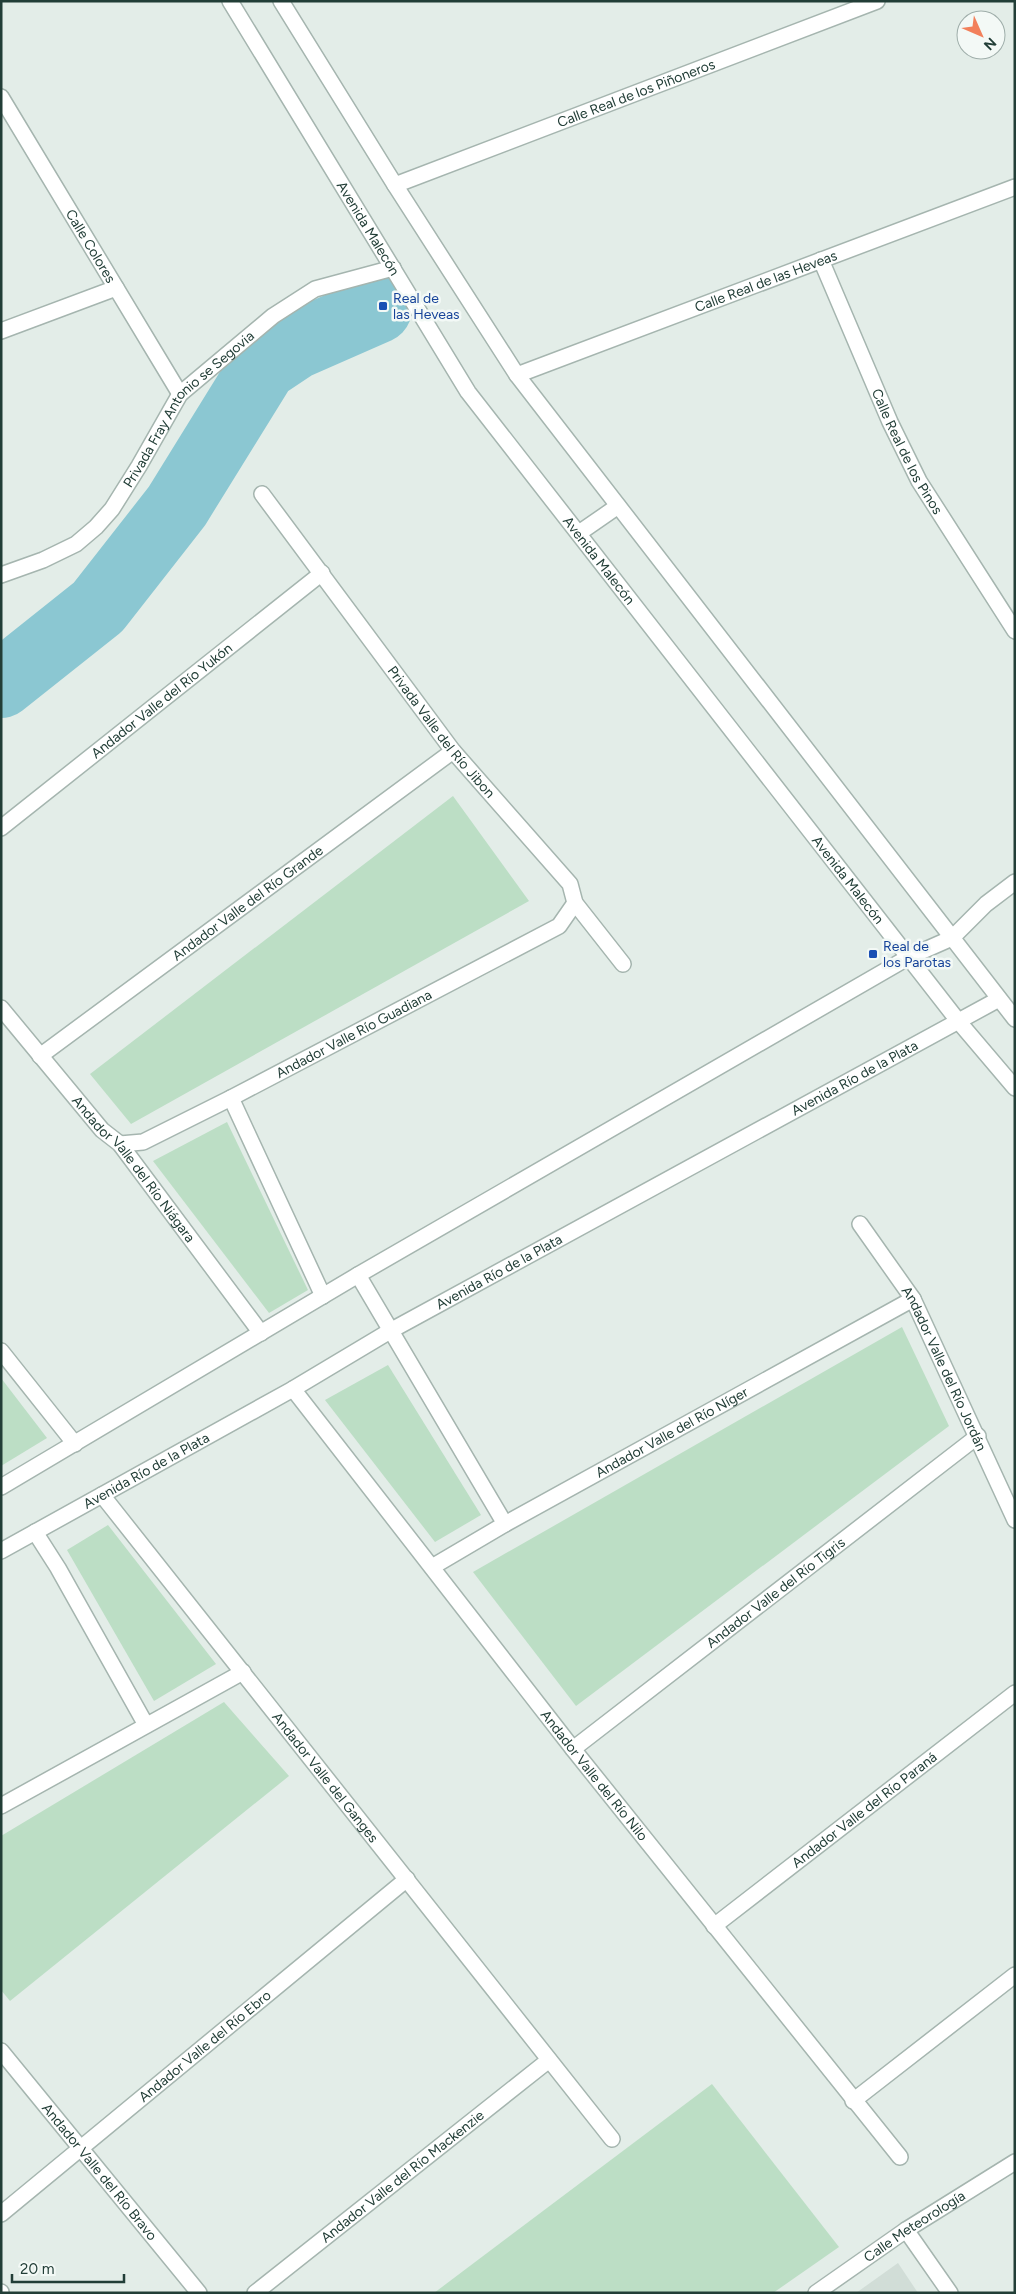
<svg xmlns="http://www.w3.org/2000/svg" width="1016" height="2294" viewBox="0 0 1016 2294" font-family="Figtree,sans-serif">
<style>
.built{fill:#d1ddd7}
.green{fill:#bcdec5}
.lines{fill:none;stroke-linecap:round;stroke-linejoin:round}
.river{stroke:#8bc7d2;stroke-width:68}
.minor-casing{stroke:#a5b5af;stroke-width:18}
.tertiary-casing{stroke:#a5b5af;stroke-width:18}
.minor{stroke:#fff;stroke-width:15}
.tertiary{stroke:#fff;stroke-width:15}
.transit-dot{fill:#1a4fb4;stroke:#f3f9f6;stroke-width:2}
.labels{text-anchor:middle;stroke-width:5;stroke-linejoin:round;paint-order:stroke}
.street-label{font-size:14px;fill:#223e37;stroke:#f3f9f6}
.transit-label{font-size:14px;fill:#164399;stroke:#f3f9f6;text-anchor:start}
</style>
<rect width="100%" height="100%" fill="#e3ede8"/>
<path class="built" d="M898,2263L918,2293H856Z"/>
<g class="green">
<path d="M453,796L529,901L131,1124L90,1074Z"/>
<path d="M227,1122L308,1290L269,1313L153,1161Z"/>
<path d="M902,1327L949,1426L576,1706L473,1572Z"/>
<path d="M388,1365L481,1515L435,1542L325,1400Z"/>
<path d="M1,1378L47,1438L1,1466Z"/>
<path d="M108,1525L216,1664L154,1701L67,1550Z"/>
<path d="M224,1702L289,1776L10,2001L1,1990V1836Z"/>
<path d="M712,2084L839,2247L773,2293H434Z"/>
</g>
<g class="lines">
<path class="river" d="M1,684L98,607L177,506L263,367L296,345L378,309"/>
<g class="minor-casing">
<g id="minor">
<path id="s1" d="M1,97L180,394"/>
<path id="s2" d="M395,185L877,1"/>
<path id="s3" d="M821,260L890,422L919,481L1015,631"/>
<path d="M1,331L116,288"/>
<path id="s4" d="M517,375L1015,187"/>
<path id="s5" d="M262,494L453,751L570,884L575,903L623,964"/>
<path id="s6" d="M1,575L43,560L76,544L96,527L112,509L139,466L180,394L273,316L315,289L393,268"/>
<path id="s7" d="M1,828L322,573"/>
<path id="s8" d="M1,1008L102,1130L120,1144L261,1333"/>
<path id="s9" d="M40,1056L453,751"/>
<path d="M231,1098L323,1296"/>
<path id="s10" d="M120,1144L143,1142L231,1098L559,926L575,903"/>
<path id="s11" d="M860,1224L913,1299L1015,1520"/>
<path d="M358,1275L505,1524"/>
<path d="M1,1351L75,1444"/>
<path id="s12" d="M293,1389L573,1749L900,2157"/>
<path d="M1,1487L358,1275L909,957L952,938L986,904L1015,882"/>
<path id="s13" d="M102,1495L612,2139"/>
<path d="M35,1532L58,1568L146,1725"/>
<path id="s14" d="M1,1551L293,1389L390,1331L999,999"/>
<path id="s15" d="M432,1567L505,1524L913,1299"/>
<path id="s16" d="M573,1749L978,1436"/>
<path d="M1,1806L243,1672"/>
<path id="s17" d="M714,1926L1015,1693"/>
<path id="s18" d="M1,2051L199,2293"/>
<path d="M853,2101L1015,1975"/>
<path id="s19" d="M1,2214L407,1879"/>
<path d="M906,2230L950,2293"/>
<path d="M1,2292V2293"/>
<path id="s20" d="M255,2293L549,2060"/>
<path id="s21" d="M816,2293L906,2230L1015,2162"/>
</g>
</g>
<g class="tertiary-casing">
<g id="tertiary">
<path id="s22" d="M230,1L468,392L959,1022L1015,1088"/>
<path d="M281,1L395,185L517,375L1015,1019"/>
<path d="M579,533L618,506"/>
</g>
</g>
<use href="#minor" class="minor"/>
<use href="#tertiary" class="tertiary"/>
</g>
<g class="transit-dot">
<rect x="378" y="301" width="10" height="10" rx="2.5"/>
<rect x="868" y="949" width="10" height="10" rx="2.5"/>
</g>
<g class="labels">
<g class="street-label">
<text dy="5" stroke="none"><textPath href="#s2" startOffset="258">Calle Real de los Piñoneros</textPath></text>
<text dy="5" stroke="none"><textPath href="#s22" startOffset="266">Avenida Malecón</textPath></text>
<text dy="5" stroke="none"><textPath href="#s1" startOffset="174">Calle Colores</textPath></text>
<text dy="5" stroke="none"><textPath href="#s4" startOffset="266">Calle Real de las Heveas</textPath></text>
<text dy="5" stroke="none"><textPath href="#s6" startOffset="259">Privada Fray Antonio se Segovia</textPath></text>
<text dy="5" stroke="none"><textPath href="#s3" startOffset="210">Calle Real de los Pinos</textPath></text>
<text dy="5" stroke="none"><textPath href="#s22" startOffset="671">Avenida Malecón</textPath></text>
<text dy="5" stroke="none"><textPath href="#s7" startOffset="205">Andador Valle del Río Yukón</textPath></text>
<text dy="5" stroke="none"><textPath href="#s5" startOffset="298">Privada Valle del Río Jibon</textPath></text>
<text dy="5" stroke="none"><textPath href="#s22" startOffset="1076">Avenida Malecón</textPath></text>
<text dy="5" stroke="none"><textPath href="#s9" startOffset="258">Andador Valle del Río Grande</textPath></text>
<text dy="5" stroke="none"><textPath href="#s10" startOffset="260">Andador Valle Río Guadiana</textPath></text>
<text dy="5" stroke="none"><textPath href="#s14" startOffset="976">Avenida Río de la Plata</textPath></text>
<text dy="5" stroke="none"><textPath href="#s8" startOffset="209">Andador Valle del Río Niágara</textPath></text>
<text dy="5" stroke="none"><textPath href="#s14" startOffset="571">Avenida Río de la Plata</textPath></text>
<text dy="5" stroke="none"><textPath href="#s11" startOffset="168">Andador Valle del Río Jordán</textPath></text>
<text dy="5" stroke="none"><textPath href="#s15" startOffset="275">Andador Valle del Río Níger</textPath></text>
<text dy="5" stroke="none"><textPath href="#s14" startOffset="166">Avenida Río de la Plata</textPath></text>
<text dy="5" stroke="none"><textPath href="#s16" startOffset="256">Andador Valle del Río Tigris</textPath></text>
<text dy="5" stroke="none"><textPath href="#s12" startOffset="490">Andador Valle del Río Nilo</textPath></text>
<text dy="5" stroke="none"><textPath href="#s13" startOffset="360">Andador Valle del Ganges</textPath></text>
<text dy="5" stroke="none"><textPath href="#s17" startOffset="190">Andador Valle del Río Paraná</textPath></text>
<text dy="5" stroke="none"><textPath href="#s19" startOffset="264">Andador Valle del Río Ebro</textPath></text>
<text dy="5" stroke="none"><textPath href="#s18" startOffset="156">Andador Valle del Río Bravo</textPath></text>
<text dy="5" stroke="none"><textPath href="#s20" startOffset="188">Andador Valle del Río Mackenzie</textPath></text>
<text dy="5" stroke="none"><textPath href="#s21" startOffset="119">Calle Meteorología</textPath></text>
</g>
<g class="transit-label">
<text x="393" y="303">Real de<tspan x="393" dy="16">las Heveas</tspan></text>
<text x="883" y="951">Real de<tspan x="883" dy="16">los Parotas</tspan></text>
</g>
</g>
<rect width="1016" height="2294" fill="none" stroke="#223e37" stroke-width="5"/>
<g transform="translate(981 35) rotate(135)"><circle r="24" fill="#f3f9f6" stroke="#9faeaa"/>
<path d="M0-4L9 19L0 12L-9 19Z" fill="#f2805b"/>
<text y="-8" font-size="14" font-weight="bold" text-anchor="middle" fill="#223e37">N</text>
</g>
<path d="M12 2274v8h112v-8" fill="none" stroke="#223e37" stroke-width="2.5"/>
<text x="20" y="2274" font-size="15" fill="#223e37" stroke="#f3f9f6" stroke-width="4" paint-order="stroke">20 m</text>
</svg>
